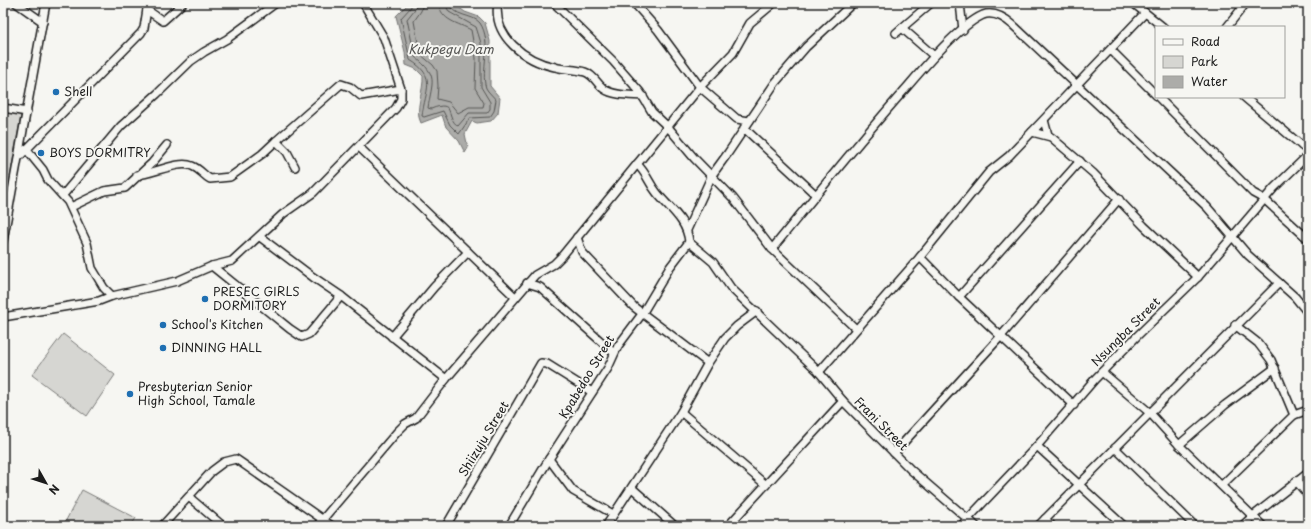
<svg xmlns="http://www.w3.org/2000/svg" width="1311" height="529" viewBox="0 0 1311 529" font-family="'Playpen Sans',sans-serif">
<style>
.green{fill:#d6d6d2;stroke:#797977}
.water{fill:#acaca9;stroke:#727271}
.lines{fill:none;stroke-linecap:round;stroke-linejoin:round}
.shore{stroke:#565654;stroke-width:1}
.minor-casing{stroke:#1c1c1c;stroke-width:10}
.minor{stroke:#f6f6f2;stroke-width:7}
.poi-dot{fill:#1f6fb2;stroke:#f6f6f2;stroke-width:1.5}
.labels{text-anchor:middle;stroke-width:4;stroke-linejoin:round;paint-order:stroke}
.poi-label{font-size:12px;fill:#1c1c1c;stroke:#f6f6f2;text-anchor:start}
.street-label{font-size:12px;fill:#1c1c1c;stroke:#f6f6f2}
.water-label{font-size:13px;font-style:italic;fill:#565654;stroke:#f6f6f2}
</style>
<rect width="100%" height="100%" fill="#f6f6f2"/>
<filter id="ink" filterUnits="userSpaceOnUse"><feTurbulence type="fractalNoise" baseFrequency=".025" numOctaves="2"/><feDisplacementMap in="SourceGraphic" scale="8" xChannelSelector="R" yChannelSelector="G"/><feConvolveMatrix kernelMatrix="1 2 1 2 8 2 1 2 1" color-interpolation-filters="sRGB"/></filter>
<g filter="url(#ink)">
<g class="green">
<path d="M3,112L21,115L3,216Z"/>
<path d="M63,334L115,375L87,416L32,375Z"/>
<path d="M82,490L136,518L131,526H63Z"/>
</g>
<path class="water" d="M409,3H453L465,12L479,17L485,23L490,41V86L500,98L498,113L491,121L477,123L472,121L465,134L468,148L465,153L459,141L446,127L442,115L421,123C414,110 424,91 423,76L416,69L406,65L405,52L396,16Z"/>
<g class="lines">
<g class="shore">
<path d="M411,3V7L401,18L410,60C438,77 425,90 422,116L424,117L443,111L450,125L459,134L470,118L490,117L494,111L496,100C493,96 488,92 486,88C480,71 493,43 480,23C473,14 452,17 450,3"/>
<path d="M417,3L415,9L407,19L415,57C439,76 432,81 428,108L431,109C456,99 445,117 458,126L469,113H487L490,109V102L481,87V43L476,27L449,12L445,3"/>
<path d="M423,3L421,11L414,21L420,54L433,65L437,71L438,86L437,99L449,102L458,113L469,107H483L484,103L475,88L476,58L471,30C459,23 440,21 439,3"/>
</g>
<g class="minor-casing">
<g id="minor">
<path d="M16,3L43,22"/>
<path d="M498,3C492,36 525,61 555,67C565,70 575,69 585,72C594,75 597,84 604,89C614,96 631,95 643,96"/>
<path d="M554,3L613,61L640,92L652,112L668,127L694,158L733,198L772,249L856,329"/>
<path d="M634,3L658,30L700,87L737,119L749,121"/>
<path d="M960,3L963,30"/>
<path d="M1133,3L1163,27"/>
<path d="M147,10L163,21L183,3"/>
<path d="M1227,27L1246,3"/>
<path d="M902,28L934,56"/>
<path d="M896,33L931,3"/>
<path d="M1111,50L1156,95"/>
<path d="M1158,97L1253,193L1264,199L1308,239"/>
<path d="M1244,97L1308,151"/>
<path d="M3,108L27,112"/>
<path d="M1044,120L1048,135"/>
<path d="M744,128L816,195"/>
<path d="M1032,132L1051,137L1093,173L1144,226L1198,277"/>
<path d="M1302,146L1308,140"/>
<path d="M359,147L515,297"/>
<path d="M26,149L43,170L48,180L68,202L87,243L92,268L104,288L112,296"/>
<path d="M20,156L141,33L144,28L148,3"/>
<path d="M637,164C648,175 648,182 657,193C670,209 687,220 689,242L713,262L731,288L819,372L843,401"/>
<path d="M295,167L287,152L276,141L341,84L350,87L361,96L401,89"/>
<path d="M137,175C153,174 179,160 192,166C200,169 203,175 210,179L230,177L262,154L276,141"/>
<path d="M63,195L121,126L157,94L191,61L204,52L227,39L276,3"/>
<path d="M71,207L104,191L125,188L152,163L167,145"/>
<path d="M687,230L712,175L728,153L775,83L806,47L853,3"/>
<path d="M260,237L313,277L341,296L446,379"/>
<path d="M577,237L582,252L634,307L708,363"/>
<path d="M3,241L46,3"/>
<path d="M772,249C817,194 861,139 908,86C925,66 960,25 983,15C994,11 1005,18 1013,25L1207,207L1248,255L1295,297L1308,313"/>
<path d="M920,257L959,297L1074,405"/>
<path d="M212,266L290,329L302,337L309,334L341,296"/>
<path d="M527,283L540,287L614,353"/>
<path d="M959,297L1080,161"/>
<path d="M3,317L99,301L112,296L177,281L212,266L232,261L283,214L313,193L396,108L401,99V89L384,38L363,3"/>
<path d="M1235,325L1258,343L1271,360L1294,415"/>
<path d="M392,337L434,287L468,252"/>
<path d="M819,372L920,257L989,172L1009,156L1145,13"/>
<path d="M1102,372L1150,413L1179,445L1263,526"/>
<path d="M681,412L766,485"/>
<path d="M1179,445L1225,405L1275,368"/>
<path d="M1037,446L1124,526"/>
<path d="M1115,448L1195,526"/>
<path d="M894,453L1002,335L1119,199"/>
<path d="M549,459L573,491L613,514"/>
<path d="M1296,481L1308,495"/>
<path d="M1222,485L1294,415L1308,410"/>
<path d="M632,488L675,526"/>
<path d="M190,498L223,526"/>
<path d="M1045,519L1052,526"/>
<path d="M162,526L212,471L224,462L236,459L332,526"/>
<path d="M317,526L397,432L405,424L416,418L446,379L535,275L554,264L562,256L700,87L733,53L750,23L774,3"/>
<path d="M446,526L541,363L547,364L592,392"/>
<path d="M509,526L549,459L608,368L618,346L642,314L670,267L689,242"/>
<path d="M606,526L681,412L708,363L725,338L737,326L757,311"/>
<path d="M728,526L843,401L911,470L976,526"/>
<path d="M961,526L1037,446L1095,379L1137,336L1198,277L1274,188L1308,155"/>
<path d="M1038,526L1279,283"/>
<path d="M1242,526L1253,516L1308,473"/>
</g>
</g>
<use href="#minor" class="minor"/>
</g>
</g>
<g class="poi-dot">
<circle cx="56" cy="92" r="4"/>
<circle cx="41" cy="153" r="4"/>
<circle cx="205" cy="299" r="4"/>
<circle cx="163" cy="325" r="4"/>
<circle cx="163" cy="348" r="4"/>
<circle cx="130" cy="394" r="4"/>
</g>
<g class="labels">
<g class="poi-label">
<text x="64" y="96">Shell</text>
<text x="49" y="157">BOYS DORMITRY</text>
<text x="213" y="296">PRESEC GIRLS<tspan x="213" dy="14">DORMITORY</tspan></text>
<text x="171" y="329">School's Kitchen</text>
<text x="171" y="352">DINNING HALL</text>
<text x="138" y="391">Presbyterian Senior<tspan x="138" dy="14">High School, Tamale</tspan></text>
</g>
<g class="street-label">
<text transform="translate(1126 332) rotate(-45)" y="4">Nsungba Street</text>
<text transform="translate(587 377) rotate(-59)" y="4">Kpabedoo Street</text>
<text transform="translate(881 424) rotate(45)" y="4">Frani Street</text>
<text transform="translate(484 439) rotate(-59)" y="4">Shiizuju Street</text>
</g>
<g class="water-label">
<text x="451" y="54">Kukpegu Dam</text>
</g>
</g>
<rect width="1311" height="529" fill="none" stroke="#f6f6f2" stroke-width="16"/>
<rect x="8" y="8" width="1295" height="513" fill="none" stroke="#1c1c1c" stroke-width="1.5" filter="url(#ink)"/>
<rect x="1155" y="26" width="130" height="72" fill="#f6f6f2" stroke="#9f9f9c"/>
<rect x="1163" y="39" width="20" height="6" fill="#f6f6f2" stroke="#9f9f9c"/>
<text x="1191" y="46" font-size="12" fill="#1c1c1c">Road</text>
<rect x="1163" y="56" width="20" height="12" fill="#d6d6d2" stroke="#9f9f9c"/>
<text x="1191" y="66" font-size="12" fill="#1c1c1c">Park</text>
<rect x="1163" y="76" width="20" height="12" fill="#acaca9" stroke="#9f9f9c"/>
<text x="1191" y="86" font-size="12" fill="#1c1c1c">Water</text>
<g transform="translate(46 483) rotate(129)" stroke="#f6f6f2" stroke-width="3" paint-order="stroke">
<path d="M0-3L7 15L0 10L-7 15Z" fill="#1c1c1c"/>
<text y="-6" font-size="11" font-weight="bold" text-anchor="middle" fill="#1c1c1c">N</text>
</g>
</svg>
